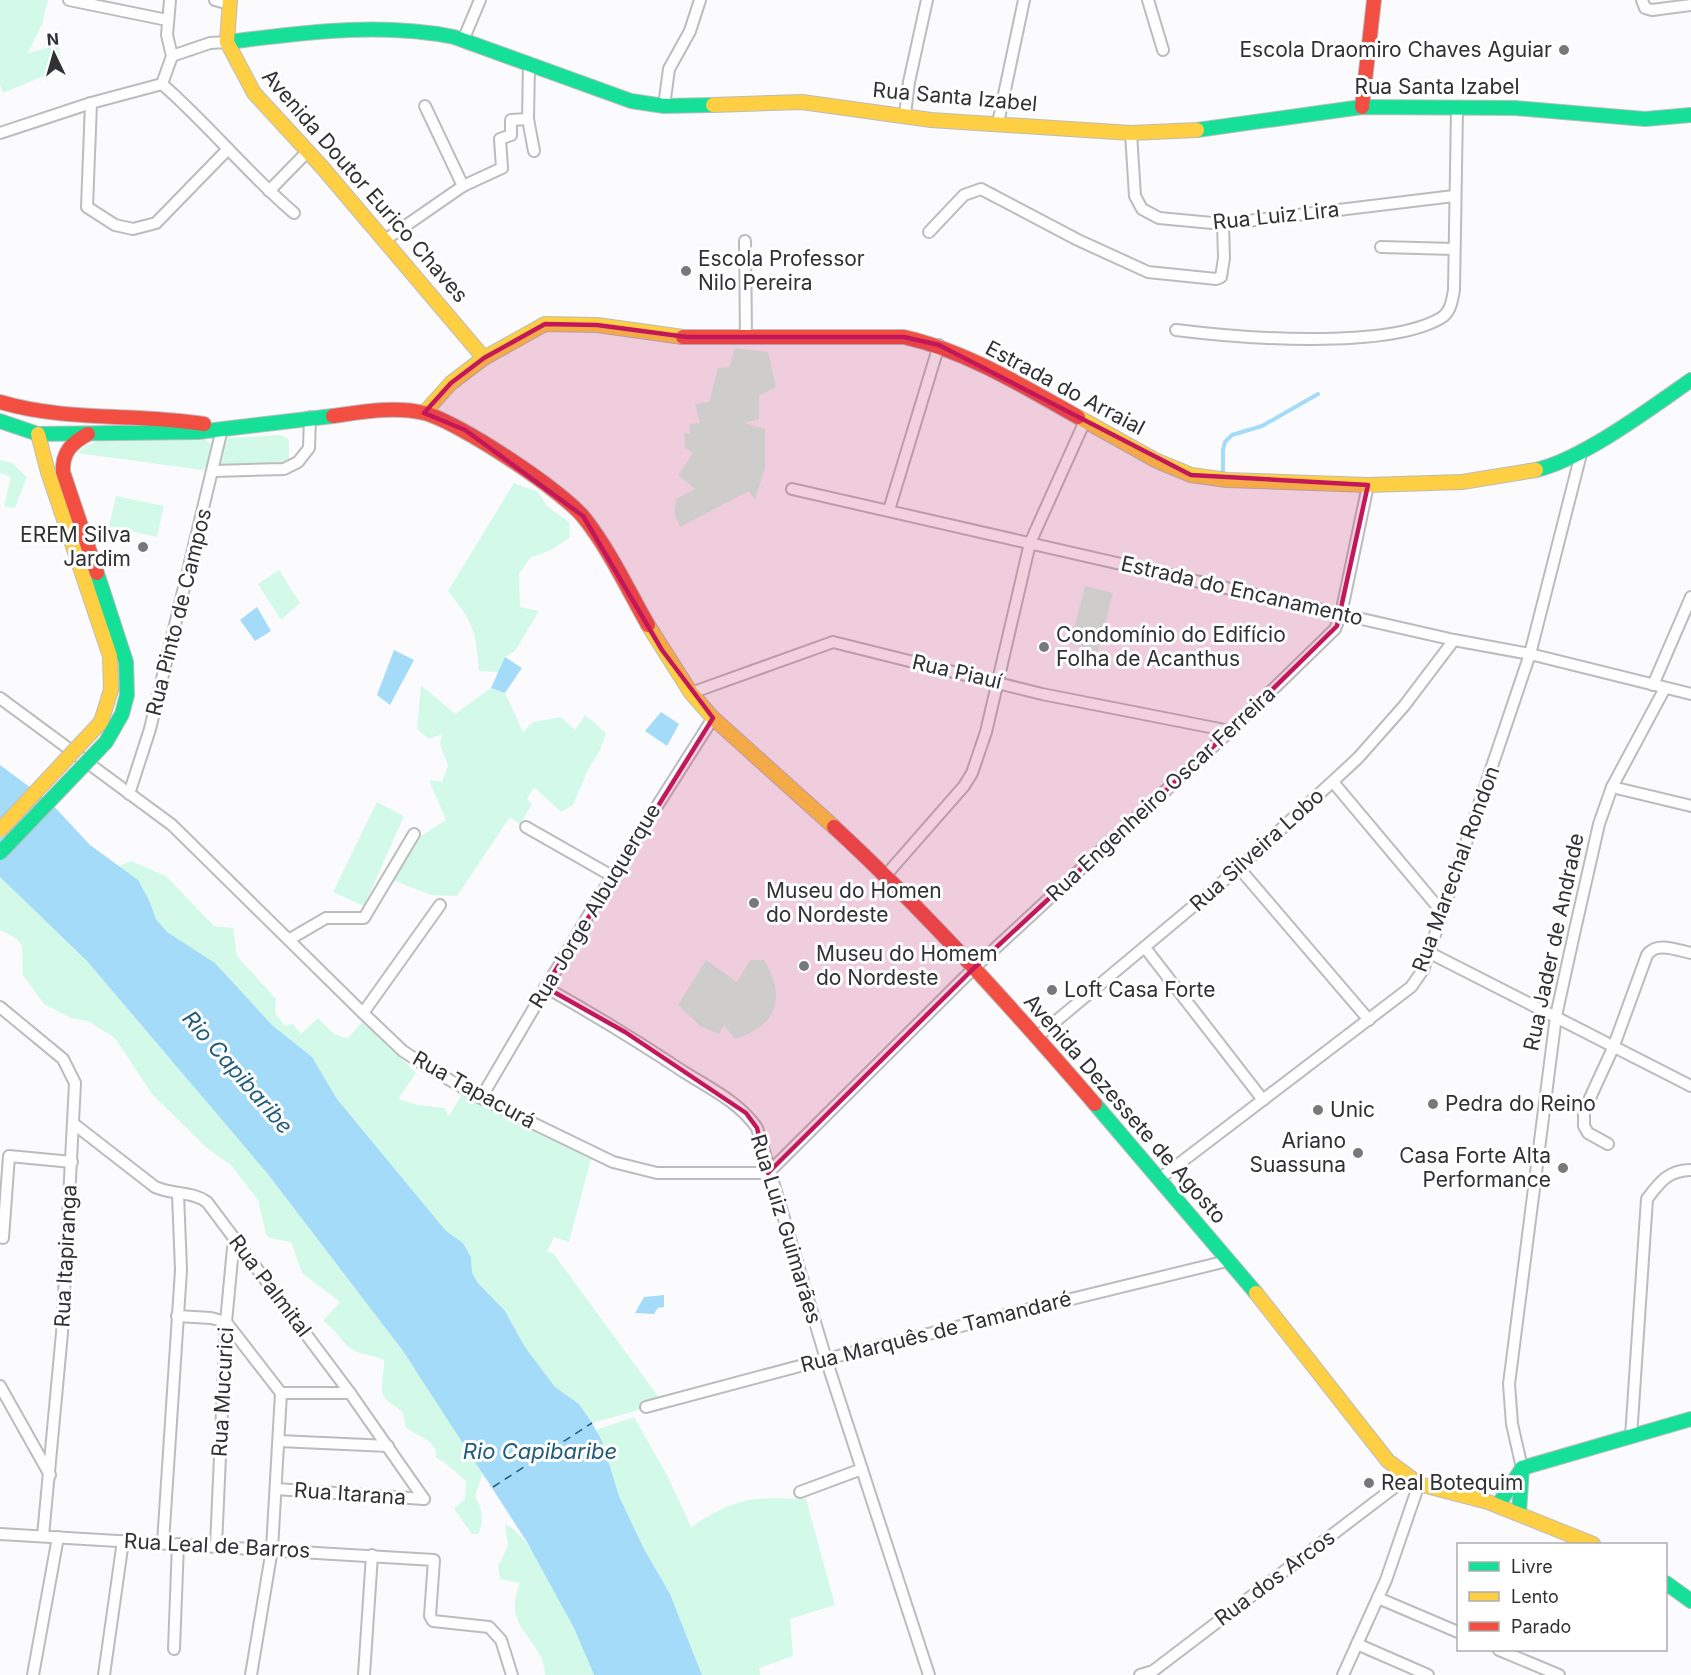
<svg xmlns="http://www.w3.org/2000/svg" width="1691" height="1675" viewBox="0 0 1691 1675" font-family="Inter,sans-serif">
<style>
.green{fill:#d3fae8}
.water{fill:#a4dbf9}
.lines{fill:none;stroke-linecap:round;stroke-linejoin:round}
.stream{stroke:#a4dbf9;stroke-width:4}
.ferry{stroke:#215c7a;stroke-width:1.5;stroke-dasharray:8 6;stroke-linecap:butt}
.street-casing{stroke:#bbbcbe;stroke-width:14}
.fast-casing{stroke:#bbbcbe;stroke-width:16}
.slow-casing{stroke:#bbbcbe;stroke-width:16}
.jam-casing{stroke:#bbbcbe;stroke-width:16}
.street{stroke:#fefeff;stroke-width:10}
.fast{stroke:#16e098;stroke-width:14}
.slow{stroke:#ffcf43;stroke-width:14}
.jam{stroke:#f24e42;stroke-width:14}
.fast-bridge-casing{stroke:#bbbcbe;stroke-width:16;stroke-linecap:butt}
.slow-bridge-casing{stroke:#bbbcbe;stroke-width:16;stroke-linecap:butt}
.jam-bridge-casing{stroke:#bbbcbe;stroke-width:16;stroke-linecap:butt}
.fast-bridge{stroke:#16e098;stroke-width:14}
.slow-bridge{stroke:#ffcf43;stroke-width:14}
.jam-bridge{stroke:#f24e42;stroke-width:14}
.marked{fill:#c2185b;fill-opacity:0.2;stroke:#c2185b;stroke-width:4.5;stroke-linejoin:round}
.poi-dot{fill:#77787a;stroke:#fff;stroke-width:2}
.labels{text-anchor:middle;stroke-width:6;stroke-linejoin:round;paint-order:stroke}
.poi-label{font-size:21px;fill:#303133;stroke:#fff;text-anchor:start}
.street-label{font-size:21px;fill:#303133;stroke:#fff}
.water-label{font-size:22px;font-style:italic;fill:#215c7a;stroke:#fff}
</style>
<rect width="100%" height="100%" fill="#fbfbfd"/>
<g class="green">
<path d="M0,0H48L42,24L28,53L58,45L63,68L3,93L0,85Z"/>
<path d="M735,348L768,352L776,387L759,396V419L744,423L765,429V468L755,500L749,491L680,527L674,513L676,499L695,489L678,475L693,453L685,448L684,433L691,434L689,424L700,423L695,404L709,402L718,368L729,367Z"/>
<path d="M282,435L289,440V465L219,467L228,438Z"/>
<path d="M203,437L211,444L209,465L203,470L77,453L87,445L98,441Z"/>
<path d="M0,460L12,463L27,477L15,508L4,506L11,477L0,473Z"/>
<path d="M514,483L538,492L547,506L569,522L570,537L553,549L530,558L519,574L520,607L539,611L515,651L505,657L499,672L479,671C476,630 473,622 448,591Z"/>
<path d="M116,496L164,506L157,537L109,526Z"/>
<path d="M279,570L300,603L281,620L258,584Z"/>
<path d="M1085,586L1113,593L1098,651L1070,644Z"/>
<path d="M421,685L455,714L491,688L505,693L523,732L533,722L561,717L575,730L585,715L606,733L600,750L587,772L573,805L561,812L534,787L527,799L532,804L520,824L510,817L457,896L431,895L390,879L419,837L446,820L429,780L442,782L448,766L440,744L442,734L429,739L417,729Z"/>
<path d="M377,802L404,816L364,906L333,892Z"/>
<path d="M131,861L166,876L214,926L233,928L237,956L276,999L275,1013L285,1026L293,1024L301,1034L318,1018L333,1033L347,1039L363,1021L416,1073L398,1099L418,1105L444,1108L449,1116L462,1094L591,1159L569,1242L554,1237L547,1252L553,1253L663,1403L592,1423L579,1404L555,1387L525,1347L505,1311L478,1283L472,1273L471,1257L463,1243L446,1231L337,1099L312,1057L272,1025L215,963L167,932L156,919L149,900L119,866Z"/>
<path d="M0,877L87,961L267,1173L403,1351L483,1472L475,1496C481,1508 486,1521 478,1534H472L454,1509L465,1499L466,1481L444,1462L436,1458V1450L430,1442L406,1428L403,1413C398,1407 390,1404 385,1398C378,1391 385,1371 384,1360C374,1355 359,1354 353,1350C341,1342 336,1329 323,1321L340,1302L302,1273L291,1242L269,1238L266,1234L258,1200L231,1165L208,1149L152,1094L115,1038L88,1021L71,1018L44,1004L23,975L22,946L17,939L0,930Z"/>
<path d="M706,960L737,982L750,960H764C787,996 777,1027 735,1039L724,1025L719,1034L700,1026L678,1005Z"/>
<path d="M634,1417L668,1477L691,1527C737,1497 752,1497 806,1499L835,1605L790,1619L793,1656L759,1668L760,1675H702L670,1594L643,1547L619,1496L596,1430Z"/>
<path d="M505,1524C539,1540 579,1638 594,1675H545C544,1637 500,1630 520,1583L500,1579L498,1566L508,1546Z"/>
</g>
<g class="water">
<path d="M257,607L271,631L255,641L240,620Z"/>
<path d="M394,650L414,660L390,705L377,695Z"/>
<path d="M505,657L522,668L505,693L491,688Z"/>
<path d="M661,712L679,724L667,746L645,731Z"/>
<path d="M0,765L50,802L90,845L138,880L149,900L156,919L167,932L215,963L272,1025L312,1057L337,1099L446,1231L463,1243L471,1257L472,1273L478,1283L505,1311L525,1347L555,1387L579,1404L592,1423L602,1441L619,1496L643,1547L670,1594L702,1675H594L574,1628L527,1542L403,1351L267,1173L87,961L0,877Z"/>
<path d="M664,1295V1307L658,1308L654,1314L635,1313L644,1297Z"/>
</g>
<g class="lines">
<path class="stream" d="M1223,473V450L1225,442L1232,435L1262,426L1318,394"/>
<path class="ferry" d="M493,1487L592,1423"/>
<g class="street-casing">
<g id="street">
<path d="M69,0L167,20"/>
<path d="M215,0L229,4"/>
<path d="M1148,0L1163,50"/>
<path d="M1642,0L1645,8L1652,10L1691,5"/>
<path d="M464,38L480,0"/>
<path d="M172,56L210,43L227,42"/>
<path d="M529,65L528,119L534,151"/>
<path d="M162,84C209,125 247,173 294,213"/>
<path d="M162,84L172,56L167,35L170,0"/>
<path d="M91,103L87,207L115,225L133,229L156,223L228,149"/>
<path d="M425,106L463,186"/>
<path d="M664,106L669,69L690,31L700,0"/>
<path d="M905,115L909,82L927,0"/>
<path d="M998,123L1024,0"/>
<path d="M0,133L91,103L162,84"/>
<path d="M1131,133L1135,196L1142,209L1159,218L1223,224L1454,196"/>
<path d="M269,191L307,152"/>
<path d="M929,232L964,195L981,189L1078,240L1148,272L1216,279L1221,277L1224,258L1223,224"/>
<path d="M385,240L463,186L502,168L500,139L511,135V120L528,119"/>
<path d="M745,241L746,337"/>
<path d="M1381,247L1454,249"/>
<path d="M1176,330C1240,338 1386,350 1441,318C1451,312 1452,300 1454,290L1457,109"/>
<path d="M214,471L284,469L298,462L309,448L310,417"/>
<path d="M792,489L1454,640L1530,654L1691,694"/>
<path d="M889,510L939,345"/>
<path d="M1653,685L1691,597"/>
<path d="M691,693L833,642L1042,694L1230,731"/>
<path d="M0,698L172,825L363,1013L403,1051L427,1067L481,1098L613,1162L657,1173H768"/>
<path d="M1333,782L1442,912"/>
<path d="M1612,787L1691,806"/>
<path d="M129,794L150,729L222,429"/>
<path d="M526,827L612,876"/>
<path d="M1239,868L1369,1020"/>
<path d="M886,875L964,786L972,773L986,732L1030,543L1084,423"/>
<path d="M290,939L326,918H364L414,834"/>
<path d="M1146,949L1263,1100"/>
<path d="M1430,953L1691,1086"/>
<path d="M545,987C593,1014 639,1042 684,1072C711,1089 739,1102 757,1128L826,1359L929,1675"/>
<path d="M0,1007L63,1059L75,1083L62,1333L43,1536"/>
<path d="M363,1013L440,905"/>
<path d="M1037,1037L1239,868L1358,758L1404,706L1454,640"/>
<path d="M481,1098L598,899L713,718"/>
<path d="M74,1124L155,1187C173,1195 192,1191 207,1202L350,1393L424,1499"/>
<path d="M1608,1144L1588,1133L1584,1126V1111L1613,1048L1647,955C1656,941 1677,950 1691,953"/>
<path d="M768,1173L974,968L1230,731L1335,629L1341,614L1368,485"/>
<path d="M1159,1179L1411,987L1423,970L1530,654L1582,450"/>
<path d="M3,1238L9,1156L72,1162"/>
<path d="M177,1316L211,1318L226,1322L281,1393L272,1549L251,1675"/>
<path d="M0,1386L50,1475"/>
<path d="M281,1393H350"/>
<path d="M646,1407L826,1359L1227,1261"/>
<path d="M1631,1437L1647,1199C1659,1183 1668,1170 1691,1170"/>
<path d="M279,1441L388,1446"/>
<path d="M1522,1468L1512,1424L1509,1384L1556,1016L1574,934L1599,824L1612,787L1665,688"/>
<path d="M276,1489L424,1499"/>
<path d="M800,1492L862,1469"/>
<path d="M0,1534L434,1560L430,1616L433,1621L489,1627L501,1640L512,1675"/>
<path d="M163,1543L181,1270L178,1194"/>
<path d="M216,1546L226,1322L234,1238"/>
<path d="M1378,1598L1458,1632"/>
<path d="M1357,1644L1428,1675"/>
<path d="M174,1649L178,1544"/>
<path d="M1499,1650L1559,1675"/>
<path d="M33,1675L58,1537"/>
<path d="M104,1675L123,1541"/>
<path d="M364,1675L372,1555"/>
<path d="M1140,1675L1153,1671L1408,1477"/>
<path d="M1343,1675L1386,1580L1419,1484"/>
</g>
</g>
<g class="fast-casing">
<g id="fast">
<path d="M227,42C303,33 378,22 454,37L631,101L664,106L713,105"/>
<path d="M1197,130L1362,107L1515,108L1645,119L1691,115"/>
<path d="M0,421L38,434L198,432L333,416"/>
<path d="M1536,470C1583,459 1651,408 1691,380"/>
<path d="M1095,1104L1256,1293"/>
<path d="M1522,1468L1691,1419"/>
<path d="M1498,1505L1521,1470"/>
<path d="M1519,1513L1522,1468"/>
<path d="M1666,1583L1691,1601"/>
</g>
</g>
<g class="slow-casing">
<g id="slow">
<path d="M230,0L227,42L254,93L322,167L484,358"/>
<path d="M713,105L802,102L931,120L1131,133L1197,130"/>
<path d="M424,413L451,383L484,358L545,324L597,325L683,337"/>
<path d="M1078,417L1157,461L1191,475L1227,480L1368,485L1462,482L1536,470"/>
<path d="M38,434L48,472"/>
<path d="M648,625L691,693L713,718L834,827"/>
<path d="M1256,1293L1388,1461L1419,1484L1488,1502L1593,1544"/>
</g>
</g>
<g class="jam-casing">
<g id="jam">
<path d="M1362,107L1374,0"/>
<path d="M683,337H904C966,351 1023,386 1078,417"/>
<path d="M0,402C67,422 136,413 204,424"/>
<path d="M333,416C362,412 395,406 424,413C457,421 565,492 585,519C610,551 628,590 648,625"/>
<path d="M63,472C62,453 71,443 88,434"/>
<path d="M834,827C927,913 1012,1008 1095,1104"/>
</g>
</g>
<use href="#street" class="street"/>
<use href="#fast" class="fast"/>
<use href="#slow" class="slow"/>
<use href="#jam" class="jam"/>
<g class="fast-bridge-casing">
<path id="fast-bridge" d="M0,853L106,742L122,714L127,695L126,662L97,573"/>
</g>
<g class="slow-bridge-casing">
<path id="slow-bridge" d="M0,830L101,722L111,690L110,656L48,472"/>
</g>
<g class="jam-bridge-casing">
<path id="jam-bridge" d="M63,472L97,573"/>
</g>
<use href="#fast-bridge" class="fast-bridge"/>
<use href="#slow-bridge" class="slow-bridge"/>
<use href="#jam-bridge" class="jam-bridge"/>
</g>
<path class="marked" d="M545,324L597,325L687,337H904L939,345L1191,475L1368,485L1337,626L1230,731L974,968L768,1173L757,1128L746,1113L625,1032L545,987L713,718L662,650L583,516L465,430L424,413L451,383L484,358Z"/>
<g class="poi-dot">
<circle cx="1564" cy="50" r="6"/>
<circle cx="686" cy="271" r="6"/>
<circle cx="143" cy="547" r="6"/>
<circle cx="1044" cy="647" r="6"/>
<circle cx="754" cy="903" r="6"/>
<circle cx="804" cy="966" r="6"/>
<circle cx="1052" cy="990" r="6"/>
<circle cx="1433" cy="1104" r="6"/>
<circle cx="1318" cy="1110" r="6"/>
<circle cx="1358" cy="1153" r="6"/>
<circle cx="1563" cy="1168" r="6"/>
<circle cx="1369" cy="1483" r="6"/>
</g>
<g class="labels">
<g class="poi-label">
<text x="1552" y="57" text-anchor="end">Escola Draomiro Chaves Aguiar</text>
<text x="698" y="266">Escola Professor<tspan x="698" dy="24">Nilo Pereira</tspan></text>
<text x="131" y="542" text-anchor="end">EREM Silva<tspan x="131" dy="24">Jardim</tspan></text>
<text x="1056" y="642">Condomínio do Edifício<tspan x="1056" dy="24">Folha de Acanthus</tspan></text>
<text x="766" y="898">Museu do Homen<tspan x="766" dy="24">do Nordeste</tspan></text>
<text x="816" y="961">Museu do Homem<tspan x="816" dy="24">do Nordeste</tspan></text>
<text x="1064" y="997">Loft Casa Forte</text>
<text x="1445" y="1111">Pedra do Reino</text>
<text x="1330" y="1117">Unic</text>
<text x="1346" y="1148" text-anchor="end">Ariano<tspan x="1346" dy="24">Suassuna</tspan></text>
<text x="1551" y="1163" text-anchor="end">Casa Forte Alta<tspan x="1551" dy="24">Performance</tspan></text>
<text x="1381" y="1490">Real Botequim</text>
</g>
<g class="street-label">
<text x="1437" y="94">Rua Santa Izabel</text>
<text transform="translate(955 97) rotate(5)" y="7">Rua Santa Izabel</text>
<text transform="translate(365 186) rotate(49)" y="7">Avenida Doutor Eurico Chaves</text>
<text transform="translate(1276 216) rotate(-6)" y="7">Rua Luiz Lira</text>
<text transform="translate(1065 388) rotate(28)" y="7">Estrada do Arraial</text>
<text transform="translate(1242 591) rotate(13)" y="7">Estrada do Encanamento</text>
<text transform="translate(179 612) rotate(-76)" y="7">Rua Pinto de Campos</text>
<text transform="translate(957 672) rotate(13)" y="7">Rua Piauí</text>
<text transform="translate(1161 794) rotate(-43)" y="7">Rua Engenheiro Oscar Ferreira</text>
<text transform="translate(1257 850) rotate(-42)" y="7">Rua Silveira Lobo</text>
<text transform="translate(1456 869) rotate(-70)" y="7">Rua Marechal Rondon</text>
<text transform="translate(595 906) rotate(-59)" y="7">Rua Jorge Albuquerque</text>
<text transform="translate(1554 942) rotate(-78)" y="7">Rua Jader de Andrade</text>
<text transform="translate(474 1090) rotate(29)" y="7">Rua Tapacurá</text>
<text transform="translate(1125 1109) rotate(49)" y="7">Avenida Dezessete de Agosto</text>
<text transform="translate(786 1229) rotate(73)" y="7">Rua Luiz Guimarães</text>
<text transform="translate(66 1256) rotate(-87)" y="7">Rua Itapiranga</text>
<text transform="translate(270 1286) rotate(53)" y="7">Rua Palmital</text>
<text transform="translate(936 1332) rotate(-14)" y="7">Rua Marquês de Tamandaré</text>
<text transform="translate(223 1392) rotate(-87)" y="7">Rua Mucurici</text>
<text transform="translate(350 1494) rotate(4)" y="7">Rua Itarana</text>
<text transform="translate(217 1546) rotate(3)" y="7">Rua Leal de Barros</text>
<text transform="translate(1275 1578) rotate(-37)" y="7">Rua dos Arcos</text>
</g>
<g class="water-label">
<text transform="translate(238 1072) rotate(49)" y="8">Rio Capibaribe</text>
<text x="540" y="1459">Rio Capibaribe</text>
</g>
</g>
<rect x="1457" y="1543" width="210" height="108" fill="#ffffff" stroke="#acadad" stroke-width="1.5"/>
<rect x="1469" y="1562" width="30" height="9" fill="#16e098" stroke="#acadad" stroke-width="1.5"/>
<text x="1511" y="1573" font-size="18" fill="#303133">Livre</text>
<rect x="1469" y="1592" width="30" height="9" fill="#ffcf43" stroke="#acadad" stroke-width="1.5"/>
<text x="1511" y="1603" font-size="18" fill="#303133">Lento</text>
<rect x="1469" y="1622" width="30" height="9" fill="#f24e42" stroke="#acadad" stroke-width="1.5"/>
<text x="1511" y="1633" font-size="18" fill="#303133">Parado</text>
<g transform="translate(54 54) rotate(355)" stroke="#ffffff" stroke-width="4.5" paint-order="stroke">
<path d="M0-4.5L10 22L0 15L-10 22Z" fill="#303133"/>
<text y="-9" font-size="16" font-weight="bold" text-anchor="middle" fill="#303133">N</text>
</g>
</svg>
